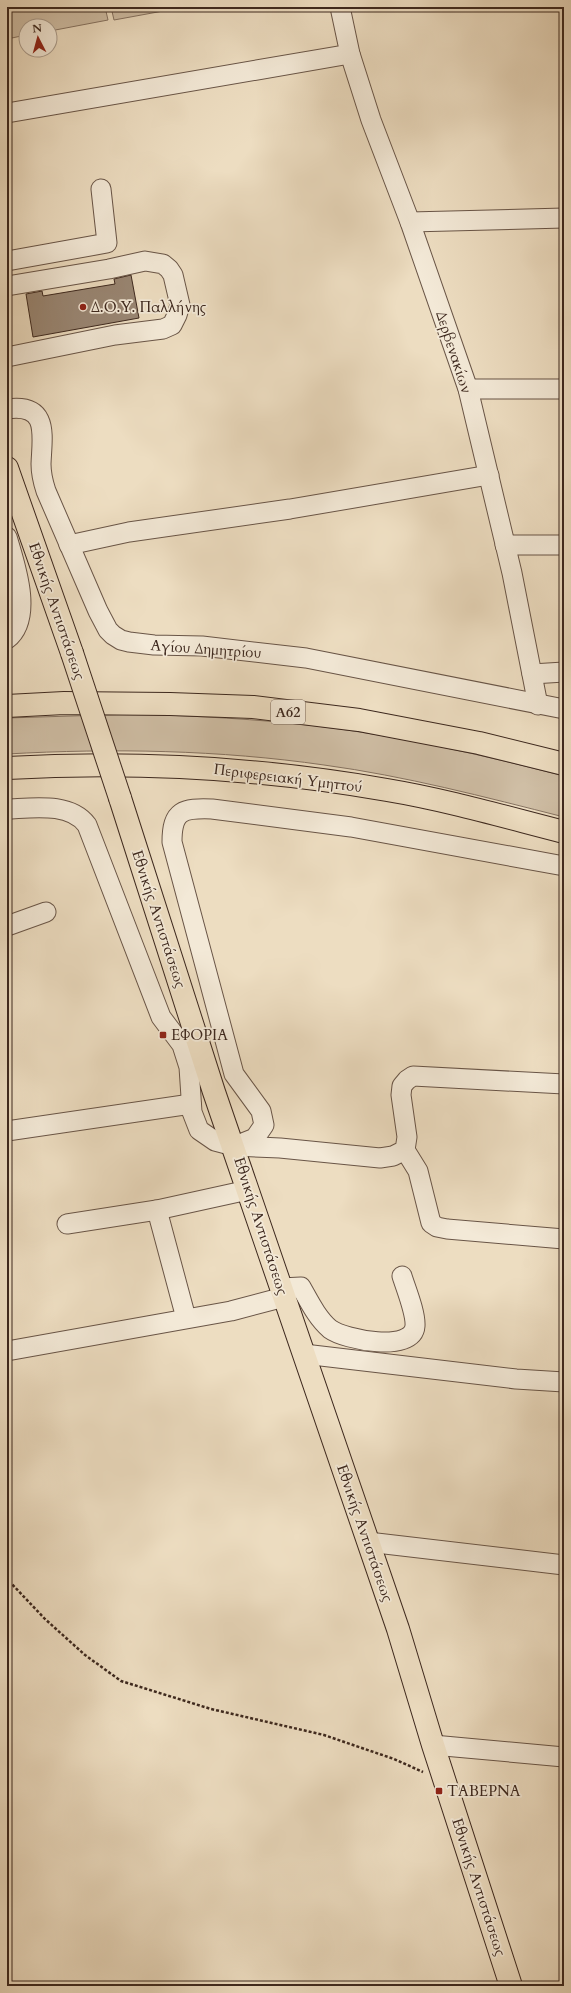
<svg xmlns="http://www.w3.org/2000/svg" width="571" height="1993" viewBox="0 0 571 1993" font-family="Cardo,serif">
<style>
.green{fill:#cfbea5;stroke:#867362}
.building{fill:#998673;stroke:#3d281e}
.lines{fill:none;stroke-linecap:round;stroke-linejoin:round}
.minor-casing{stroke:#695547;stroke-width:21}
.major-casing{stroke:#3d281e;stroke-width:24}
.highway-casing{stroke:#3d281e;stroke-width:24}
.path{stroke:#3d281e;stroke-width:2.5;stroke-dasharray:3 2;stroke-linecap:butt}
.minor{stroke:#f3e9d7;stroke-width:19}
.major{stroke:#edddc1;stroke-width:22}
.highway{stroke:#edddc1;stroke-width:22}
.major-bridge-casing{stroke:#3d281e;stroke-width:24;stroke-linecap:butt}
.major-bridge{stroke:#edddc1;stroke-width:22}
.poi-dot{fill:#8f2418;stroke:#f3e9d7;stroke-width:1.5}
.labels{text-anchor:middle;stroke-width:3.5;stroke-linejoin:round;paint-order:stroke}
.shield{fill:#f3e9d7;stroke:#746256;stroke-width:1}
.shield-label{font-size:14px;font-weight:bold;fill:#3d281e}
.poi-label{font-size:15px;fill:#3d281e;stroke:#f3e9d7;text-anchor:start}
.street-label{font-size:15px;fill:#3d281e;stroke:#f3e9d7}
</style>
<rect width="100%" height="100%" fill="#edddc1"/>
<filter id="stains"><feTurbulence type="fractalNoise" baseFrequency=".005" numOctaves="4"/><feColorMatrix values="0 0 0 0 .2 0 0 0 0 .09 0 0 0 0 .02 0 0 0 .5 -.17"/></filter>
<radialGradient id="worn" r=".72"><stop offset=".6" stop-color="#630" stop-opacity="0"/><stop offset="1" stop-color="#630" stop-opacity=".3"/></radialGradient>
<g class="green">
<path d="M7,7H105L108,20L50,31V26H26V35L7,39Z"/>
<path d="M111,7H185L114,20Z"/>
<path d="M136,714C196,716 257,719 317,726C400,736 483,755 564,776V817C485,797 405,776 324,765C220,750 112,748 7,754V718Z"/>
</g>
<path class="building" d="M131,275L139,318L33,337L26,294L42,291L43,296L115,284L114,279Z"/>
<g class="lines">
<g class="minor-casing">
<g id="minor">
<path d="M340,7L350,54L371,120L410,222L468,389L512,573L538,705"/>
<path d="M7,113L350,54"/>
<path d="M410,222L564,218"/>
<path d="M7,261L107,243L101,189"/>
<path d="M7,286L109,269L145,261L163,264L169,269L173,275L180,305L177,315L172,325L163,329L115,335L7,357"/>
<path d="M468,389H564"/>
<path d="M7,409C50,403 42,436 41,464C41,473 43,482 46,491L98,611L108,630L113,635L121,640L129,642L154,645L202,646L306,658L564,709"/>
<path d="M7,537C15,564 34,618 7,639"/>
<path d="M69,545L129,532L290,509L489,475"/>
<path d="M505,545H564"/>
<path d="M532,674L564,672"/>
<path d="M7,809C33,808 70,802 87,825L161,1017L182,1045L189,1067L192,1112L199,1130L215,1141L234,1146L280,1148L380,1158L393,1156L405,1150L407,1137L401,1095L402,1086L407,1080L413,1076L564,1084"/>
<path d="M7,926L46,912"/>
<path d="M7,1131L191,1104"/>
<path d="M235,1146L255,1138L264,1125L261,1111L234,1074L172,842C172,810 183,808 212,809L351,827L564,866"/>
<path d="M405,1150L418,1171L431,1223L437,1227L447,1229L564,1239"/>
<path d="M157,1210L186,1318"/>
<path d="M67,1224L157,1210L248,1190"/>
<path d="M281,1288L301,1287C309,1301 317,1318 330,1329C345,1340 413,1353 415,1326C416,1313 406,1289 402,1276"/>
<path d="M7,1351L231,1311L284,1297"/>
<path d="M304,1354L516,1379L564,1382"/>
<path d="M368,1542L564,1565"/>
<path d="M433,1745L564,1757"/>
</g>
</g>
<g class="major-casing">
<g id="major">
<path d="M7,468L72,653"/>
<path d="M120,798L214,1092L398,1629L433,1745L511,1986"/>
</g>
</g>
<g class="highway-casing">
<g id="highway">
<path d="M7,706L64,703L170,704L253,707L359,720L479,743L564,764"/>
<path d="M7,768C134,761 262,768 387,790C447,800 505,817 564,832"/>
</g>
</g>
<path class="path" d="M9,1581L45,1619L85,1655L121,1681L211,1709L324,1735L394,1759L423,1772"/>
<use href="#minor" class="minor"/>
<use href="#major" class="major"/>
<use href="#highway" class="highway"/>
<g class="major-bridge-casing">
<path id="major-bridge" d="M72,653L120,798"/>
</g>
<use href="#major-bridge" class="major-bridge"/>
</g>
<g class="poi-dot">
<circle cx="83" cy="307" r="4"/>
<rect x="159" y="1031" width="8" height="8" rx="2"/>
<rect x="435" y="1787" width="8" height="8" rx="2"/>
</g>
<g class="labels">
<rect class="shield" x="271" y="700" width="34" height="24" rx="3"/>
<g class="shield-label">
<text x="288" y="717">Α62</text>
</g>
<g class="poi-label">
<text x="91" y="312">Δ.Ο.Υ. Παλλήνης</text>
<text x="171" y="1040">ΕΦΟΡΙΑ</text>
<text x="447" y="1796">ΤΑΒΕΡΝΑ</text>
</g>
<g class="street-label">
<text transform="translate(454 352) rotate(72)" y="5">Δερβενακίων</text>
<text transform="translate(57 611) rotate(71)" y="5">Εθνικής Αντιστάσεως</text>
<text transform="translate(206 649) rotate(4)" y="5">Αγίου Δημητρίου</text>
<text transform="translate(288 778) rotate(7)" y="5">Περιφερειακή Υμηττού</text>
<text transform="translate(159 919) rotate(72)" y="5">Εθνικής Αντιστάσεως</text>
<text transform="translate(261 1226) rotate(72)" y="5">Εθνικής Αντιστάσεως</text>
<text transform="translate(365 1533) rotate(71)" y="5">Εθνικής Αντιστάσεως</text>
<text transform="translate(479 1887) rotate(72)" y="5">Εθνικής Αντιστάσεως</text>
</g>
</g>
<rect width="571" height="1993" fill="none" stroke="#edddc1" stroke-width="24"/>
<rect x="8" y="8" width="555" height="1977" fill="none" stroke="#3d281e" stroke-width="2"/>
<rect x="12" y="12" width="547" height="1969" fill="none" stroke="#3d281e"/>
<g transform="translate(38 38) rotate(354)"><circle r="19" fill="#f3e9d7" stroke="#aa9c8d"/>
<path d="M0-3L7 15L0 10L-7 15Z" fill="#8f2418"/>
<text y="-6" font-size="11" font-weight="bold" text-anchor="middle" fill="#3d281e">N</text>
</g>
<rect width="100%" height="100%" filter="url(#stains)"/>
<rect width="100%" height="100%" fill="url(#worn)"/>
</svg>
